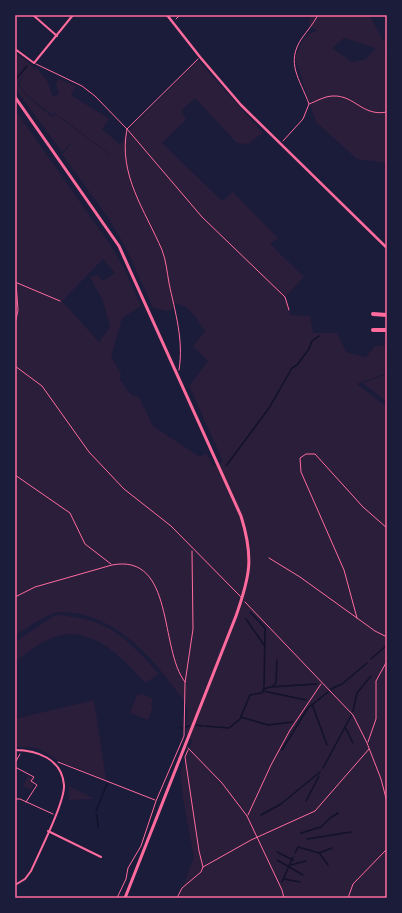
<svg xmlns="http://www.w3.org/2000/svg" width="402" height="913" viewBox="0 0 402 913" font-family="'PT Sans Narrow',sans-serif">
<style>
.green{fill:#2a1e3b;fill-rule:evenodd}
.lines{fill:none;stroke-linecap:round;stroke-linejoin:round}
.stream{stroke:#12122b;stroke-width:1.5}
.path{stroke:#ff6b9d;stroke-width:1}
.service{stroke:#ff6b9d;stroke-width:1}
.minor{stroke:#ff6b9d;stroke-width:2}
.tertiary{stroke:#ff6b9d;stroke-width:2.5}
.secondary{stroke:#ff6b9d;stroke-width:3}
.motorway{stroke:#ff6b9d;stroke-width:4}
.neatline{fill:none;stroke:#ff6b9d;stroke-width:1.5}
</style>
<rect width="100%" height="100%" fill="#1b1b3a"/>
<g class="green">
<path d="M312,15H369L383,40L387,39V49L384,50L387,55V163L357,159L316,122L295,58L300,45L308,34L317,31L308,23ZM344,38L375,48V49L366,59L352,62L332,48Z"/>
<path d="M15,52L34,67L30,69L37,68L47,81L53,97L59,94L56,83L59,79L76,86L71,95L109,119L102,129L120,145L130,129L198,60L263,133L248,144L237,143L195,98L181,111L186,120L162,143L222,201L233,192L278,238L270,244L304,277L286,296L290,315L310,316L313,333H337L346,352L366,357L375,346L387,345V373L357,384L387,407V898H179L194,857L183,799L180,774L192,741L186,733C186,725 188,716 187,708C186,702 178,693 174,688C148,651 109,612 61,612C49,612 25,629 15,636V110L109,243L124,268L141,306L122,318L111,357L121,374L120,380L131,395L139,397L153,426L200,457L206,453L214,466L223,461L189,386L208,361L193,346L205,331C199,322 189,303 175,304L172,310L167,311L153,308L127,250L109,219L62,154L78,137L62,152L15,88ZM27,72L23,76L19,84L25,93L52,115L55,113L111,155L108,158L110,155L55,114L52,117L25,94L18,84L23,75ZM103,259L115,273L102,281L98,275L90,277L103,301L110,327L99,342L62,301Z"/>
<path d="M387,374V402L363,383Z"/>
<path d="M61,615C72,617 84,618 95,622C121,631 141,654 159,674L145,683C122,657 90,623 52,638C39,643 27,653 15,661V642L54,616Z"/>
<path d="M143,694L153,699L151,706L153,707L148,720L130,713L137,695Z"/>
<path d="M94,700L106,780L57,760L40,749L31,747H15V719Z"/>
<path d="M28,776L34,779L33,781L35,782L31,790L23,786Z"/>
<path d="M69,785L71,787L95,799L69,800Z"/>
</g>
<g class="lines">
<g class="stream">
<path d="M16,79L27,66"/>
<path d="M226,466L269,408L292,368L297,365L309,349L312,341L319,336"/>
<path d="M246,619L264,645"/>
<path d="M371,659L387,645"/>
<path d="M272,687L276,683L277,660"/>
<path d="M264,689L270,687L317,684"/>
<path d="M331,689L342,684L367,663"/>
<path d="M263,691L306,700"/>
<path d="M312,704L327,745"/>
<path d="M353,711L357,693L371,676"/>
<path d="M241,717L268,725L293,722"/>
<path d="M196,725L203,726"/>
<path d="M205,726L229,728L240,719L250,695L262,693L264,688L265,628L250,612"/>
<path d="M186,727L189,726"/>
<path d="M345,727L353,743"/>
<path d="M180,728H182"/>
<path d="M282,750L308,708L328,692"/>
<path d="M323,768L351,716"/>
<path d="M306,801L319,776"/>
<path d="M96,811L107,784"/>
<path d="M97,815L98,828"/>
<path d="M261,815L281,804L320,772"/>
<path d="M301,833L321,827L330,818L338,813"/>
<path d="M307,839L351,832"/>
<path d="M277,852L293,860"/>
<path d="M295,853L298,847L319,853L332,848"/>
<path d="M320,854L328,865"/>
<path d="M277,860L303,875"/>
<path d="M291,865L306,861"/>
<path d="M284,879L300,882"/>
<path d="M282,882L293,857"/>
</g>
<g class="path">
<path d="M176,19L180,15"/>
<path d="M36,64L82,86L95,96L127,129L202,217L285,297L289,310"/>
<path d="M309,104C317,101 325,96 333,96C355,95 362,117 387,112"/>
<path d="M283,141L303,119L309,104C300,79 285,63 302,38C308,30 313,24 318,15"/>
<path d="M15,282L60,301"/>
<path d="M15,324L18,310L16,283"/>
<path d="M179,370C184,340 175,312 169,283C167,272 166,260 162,250C145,210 118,175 127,129L198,59"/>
<path d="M15,475L70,513L85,544L111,564"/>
<path d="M269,558L300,577L375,631L387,637"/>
<path d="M15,597L35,587L112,565C175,553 159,649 185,682"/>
<path d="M245,602L353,715L367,743L381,779L387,802"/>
<path d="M357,618L344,570L301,472L300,458L306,454H315L363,507L387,528"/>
<path d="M368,742L376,719V681L387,661"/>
<path d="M188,748L222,783L247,816L282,890L284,898"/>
<path d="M58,762L155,800"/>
<path d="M15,763L20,754"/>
<path d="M15,767L34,777L31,781L37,785L26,802"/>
<path d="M15,799H20L53,814"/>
<path d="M248,815L271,765L290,730L321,684"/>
<path d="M203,867L251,840L315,811L369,749"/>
<path d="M117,898L126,879L128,868L141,846L156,801L184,736L185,683L193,629L192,551"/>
<path d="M177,898L182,888L201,872L203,867L199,851L185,757L188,750"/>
<path d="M348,898L353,884L387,849"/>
</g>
<path class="service" d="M15,366L42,386L89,452L124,489L171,526L241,597"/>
<g class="minor">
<path d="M33,15L57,36"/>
<path d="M15,49L34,63L73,15"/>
<path d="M15,750C37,750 62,759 64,785C65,802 39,853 31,871L25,879L15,885"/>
<path d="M48,831L101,857"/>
</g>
<path class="tertiary" d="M167,15L200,57L241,105L387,248"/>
<path class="secondary" d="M15,97L119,246L241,516C254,558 250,576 236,616L125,898"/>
<g class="motorway">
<path d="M373,314L387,315"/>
<path d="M373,330H387"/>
</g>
</g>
<rect width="402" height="913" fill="none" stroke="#1b1b3a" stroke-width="32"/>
<rect x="16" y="16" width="370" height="881" class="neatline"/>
</svg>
